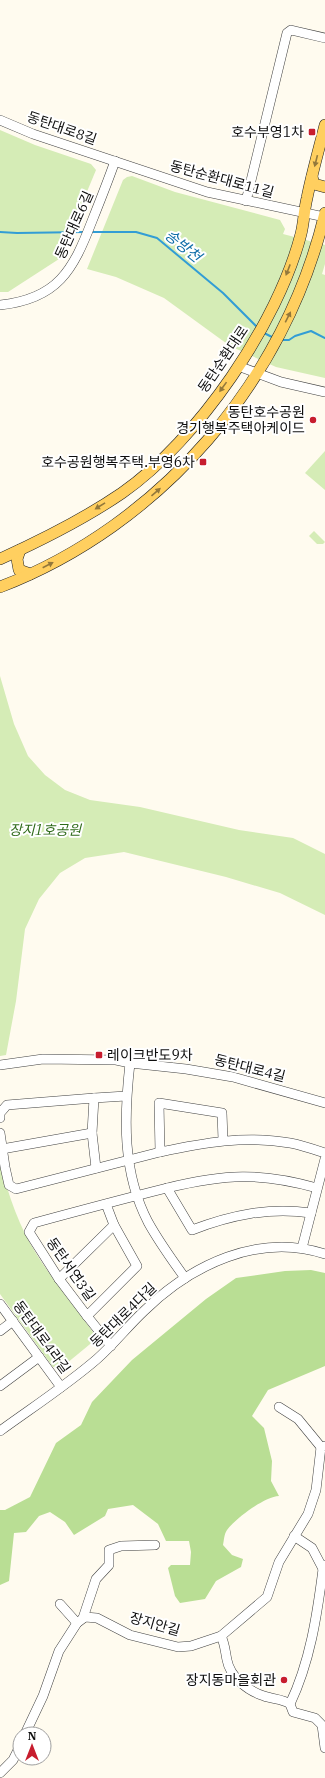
<svg xmlns="http://www.w3.org/2000/svg" width="325" height="1778" viewBox="0 0 325 1778" font-family="'IBM Plex Serif','Noto Sans KR',serif">
<style>
.green{fill:#d5ecb6}
.forest{fill:#b9de94}
.lines{fill:none;stroke-linecap:round;stroke-linejoin:round}
.stream{stroke:#329dd5;stroke-width:2}
.minor-casing{stroke:#414141;stroke-width:10}
.major-casing{stroke:#1f1f1f;stroke-width:12}
.minor{stroke:#fff;stroke-width:9}
.major{stroke:#ffcf5f;stroke-width:11}
.oneway{fill:#93783b}
.poi-dot{fill:#c71d2e;stroke:#fff;stroke-width:1.5}
.labels{text-anchor:middle;stroke-width:4;stroke-linejoin:round;paint-order:stroke}
.street-label{font-size:14px;fill:#0e0e0e;stroke:#fff}
.poi-label{font-size:14px;fill:#0e0e0e;stroke:#fff;text-anchor:end}
.park-label{font-size:14px;font-style:italic;fill:#2f6a1a;stroke:#fff}
.water-label{font-size:15px;font-style:italic;fill:#0f6da8;stroke:#fff}
</style>
<rect width="100%" height="100%" fill="#fffbef"/>
<g class="green">
<path d="M0,130L35,145L91,164L96,170L59,259L8,292H0Z"/>
<path d="M132,176L175,192L280,220L285,229L283,234L325,245V264L322,274L325,275V378L276,367L230,346L164,298L116,277L87,269L123,180L127,177Z"/>
<path d="M325,451V490L305,473Z"/>
<path d="M314,531L325,542L323,544H317L309,536Z"/>
<path d="M0,676L14,724L28,756L45,775L65,790L90,800L140,807L239,830L293,838L325,854V915L280,893L226,877L124,852L85,858L60,873L39,899L25,929L16,1001L6,1055L0,1056Z"/>
<path d="M0,1164C9,1196 19,1227 37,1255C54,1282 75,1307 93,1332L95,1340L61,1368L53,1367L0,1294Z"/>
</g>
<path class="forest" d="M311,1270L325,1273V1366L268,1390L252,1416L264,1428L272,1461L271,1481L279,1496C264,1497 236,1518 227,1530C224,1534 224,1541 223,1545L232,1555L243,1559L241,1567L216,1581L205,1599L180,1603L175,1596L168,1568L171,1565H190L191,1552L189,1541H166L158,1524L133,1505L108,1509L105,1516L74,1535L65,1522L50,1512L39,1516L26,1532L14,1533L9,1581L0,1585V1510H5L30,1497L56,1443L81,1425L92,1402L132,1360L206,1299L236,1278L285,1271Z"/>
<g class="lines">
<g class="stream">
<path d="M0,232L17,233L85,232"/>
<path d="M91,232H136L157,238L223,293L257,327"/>
<path d="M264,333L274,338"/>
<path d="M280,340H289L295,336L311,331L325,338"/>
</g>
<g class="minor-casing">
<g id="minor">
<path d="M0,120L33,134L207,192L325,217"/>
<path d="M246,201L287,33L291,30L295,31L325,38"/>
<path d="M0,305C58,299 73,270 92,221C100,201 108,181 115,161"/>
<path d="M238,366L281,382L325,392"/>
<path d="M130,1063C124,1117 122,1172 148,1222C159,1242 172,1260 185,1278"/>
<path d="M0,1065L43,1059L116,1060L130,1063L186,1069L233,1077L325,1103"/>
<path d="M94,1098L126,1096"/>
<path d="M0,1118V1113L7,1105L94,1098L92,1133L96,1168"/>
<path d="M0,1133L5,1167L9,1185L16,1189L160,1152"/>
<path d="M223,1140L222,1113L159,1103L160,1152C203,1143 245,1135 290,1143C301,1145 313,1149 325,1153"/>
<path d="M2,1149L92,1133"/>
<path d="M106,1204L114,1225L137,1266L87,1316L59,1279L29,1232L34,1223C78,1211 123,1199 167,1188"/>
<path d="M311,1213C269,1207 231,1215 192,1230L167,1188C225,1174 260,1172 317,1188"/>
<path d="M302,1248L325,1159"/>
<path d="M59,1279L114,1225"/>
<path d="M0,1304L61,1387"/>
<path d="M87,1316L111,1346"/>
<path d="M0,1331L13,1321"/>
<path d="M0,1386L39,1357"/>
<path d="M279,1407L298,1419L321,1447"/>
<path d="M0,1431C33,1407 67,1385 97,1359C114,1344 128,1326 144,1311C191,1265 259,1232 325,1254"/>
<path d="M294,1536L312,1548L323,1569"/>
<path d="M325,1565L323,1569C317,1616 310,1662 290,1704L293,1712L315,1718L322,1725L325,1748"/>
<path d="M60,1604L77,1623"/>
<path d="M83,1618L96,1579L109,1565V1550L121,1546L155,1545"/>
<path d="M221,1636C225,1644 225,1651 227,1660C230,1677 248,1691 264,1696C272,1699 284,1699 290,1704"/>
<path d="M25,1734L43,1696L59,1651L77,1623L85,1617L97,1618L130,1635L178,1647L191,1646L221,1636L267,1597L279,1562L308,1514L316,1490L321,1447L325,1446"/>
<path d="M0,1773L13,1760L20,1746"/>
</g>
</g>
<g class="major-casing">
<g id="major">
<path d="M312,177L314,184L325,187"/>
<path d="M20,550L17,559L19,570L30,574"/>
<path d="M0,559C42,540 84,519 122,493C198,440 278,323 301,234C304,222 304,210 307,198C312,173 319,149 325,125"/>
<path d="M0,587C161,525 285,381 325,213"/>
</g>
</g>
<use href="#minor" class="minor"/>
<use href="#major" class="major"/>
</g>
<defs><path id="oneway-solid" d="M-6-.8H1V-3.2L6.5 0L1 3.2V.8H-6Z"/></defs>
<g class="oneway">
<use href="#oneway-solid" transform="translate(316 161) rotate(104)"/>
<use href="#oneway-solid" transform="translate(288 270) rotate(111)"/>
<use href="#oneway-solid" transform="translate(288 317) rotate(-63)"/>
<use href="#oneway-solid" transform="translate(223 387) rotate(126)"/>
<use href="#oneway-solid" transform="translate(156 492) rotate(-41)"/>
<use href="#oneway-solid" transform="translate(100 506) rotate(148)"/>
<use href="#oneway-solid" transform="translate(48 565) rotate(-27)"/>
</g>
<g class="poi-dot">
<rect x="308" y="128" width="8" height="8" rx="2"/>
<circle cx="313" cy="420" r="4"/>
<rect x="199" y="458" width="8" height="8" rx="2"/>
<rect x="95" y="1051" width="8" height="8" rx="2"/>
<circle cx="284" cy="1680" r="4"/>
</g>
<g class="labels">
<g class="street-label">
<text transform="translate(62 128) rotate(19)" y="5">동탄대로8길</text>
<text transform="translate(222 179) rotate(15)" y="5">동탄순환대로11길</text>
<text transform="translate(74 225) rotate(-66)" y="5">동탄대로6길</text>
<text transform="translate(223 359) rotate(-56)" y="5">동탄순환대로</text>
<text transform="translate(250 1068) rotate(14)" y="5">동탄대로4길</text>
<text transform="translate(71 1269) rotate(55)" y="5">동탄서연3길</text>
<text transform="translate(123 1315) rotate(-44)" y="5">동탄대로4다길</text>
<text transform="translate(42 1337) rotate(54)" y="5">동탄대로4라길</text>
<text transform="translate(155 1624) rotate(16)" y="5">장지안길</text>
</g>
<g class="poi-label">
<text x="304" y="137">호수부영1차</text>
<text x="305" y="417">동탄호수공원<tspan x="305" dy="16">경기행복주택아케이드</tspan></text>
<text x="195" y="467">호수공원행복주택.부영6차</text>
<text x="107" y="1060" text-anchor="start">레이크반도9차</text>
<text x="276" y="1685">장지동마을회관</text>
</g>
<g class="park-label">
<text x="45" y="835">장지1호공원</text>
</g>
<g class="water-label">
<text transform="translate(183 246) rotate(39)" y="5">송방천</text>
</g>
</g>
<g transform="translate(32 1746)"><circle r="19" fill="#ffffff" stroke="#9f9f9f"/>
<path d="M0-3L7 15L0 10L-7 15Z" fill="#c71d2e"/>
<text y="-6" font-size="11" font-weight="bold" text-anchor="middle" fill="#0e0e0e">N</text>
</g>
</svg>
